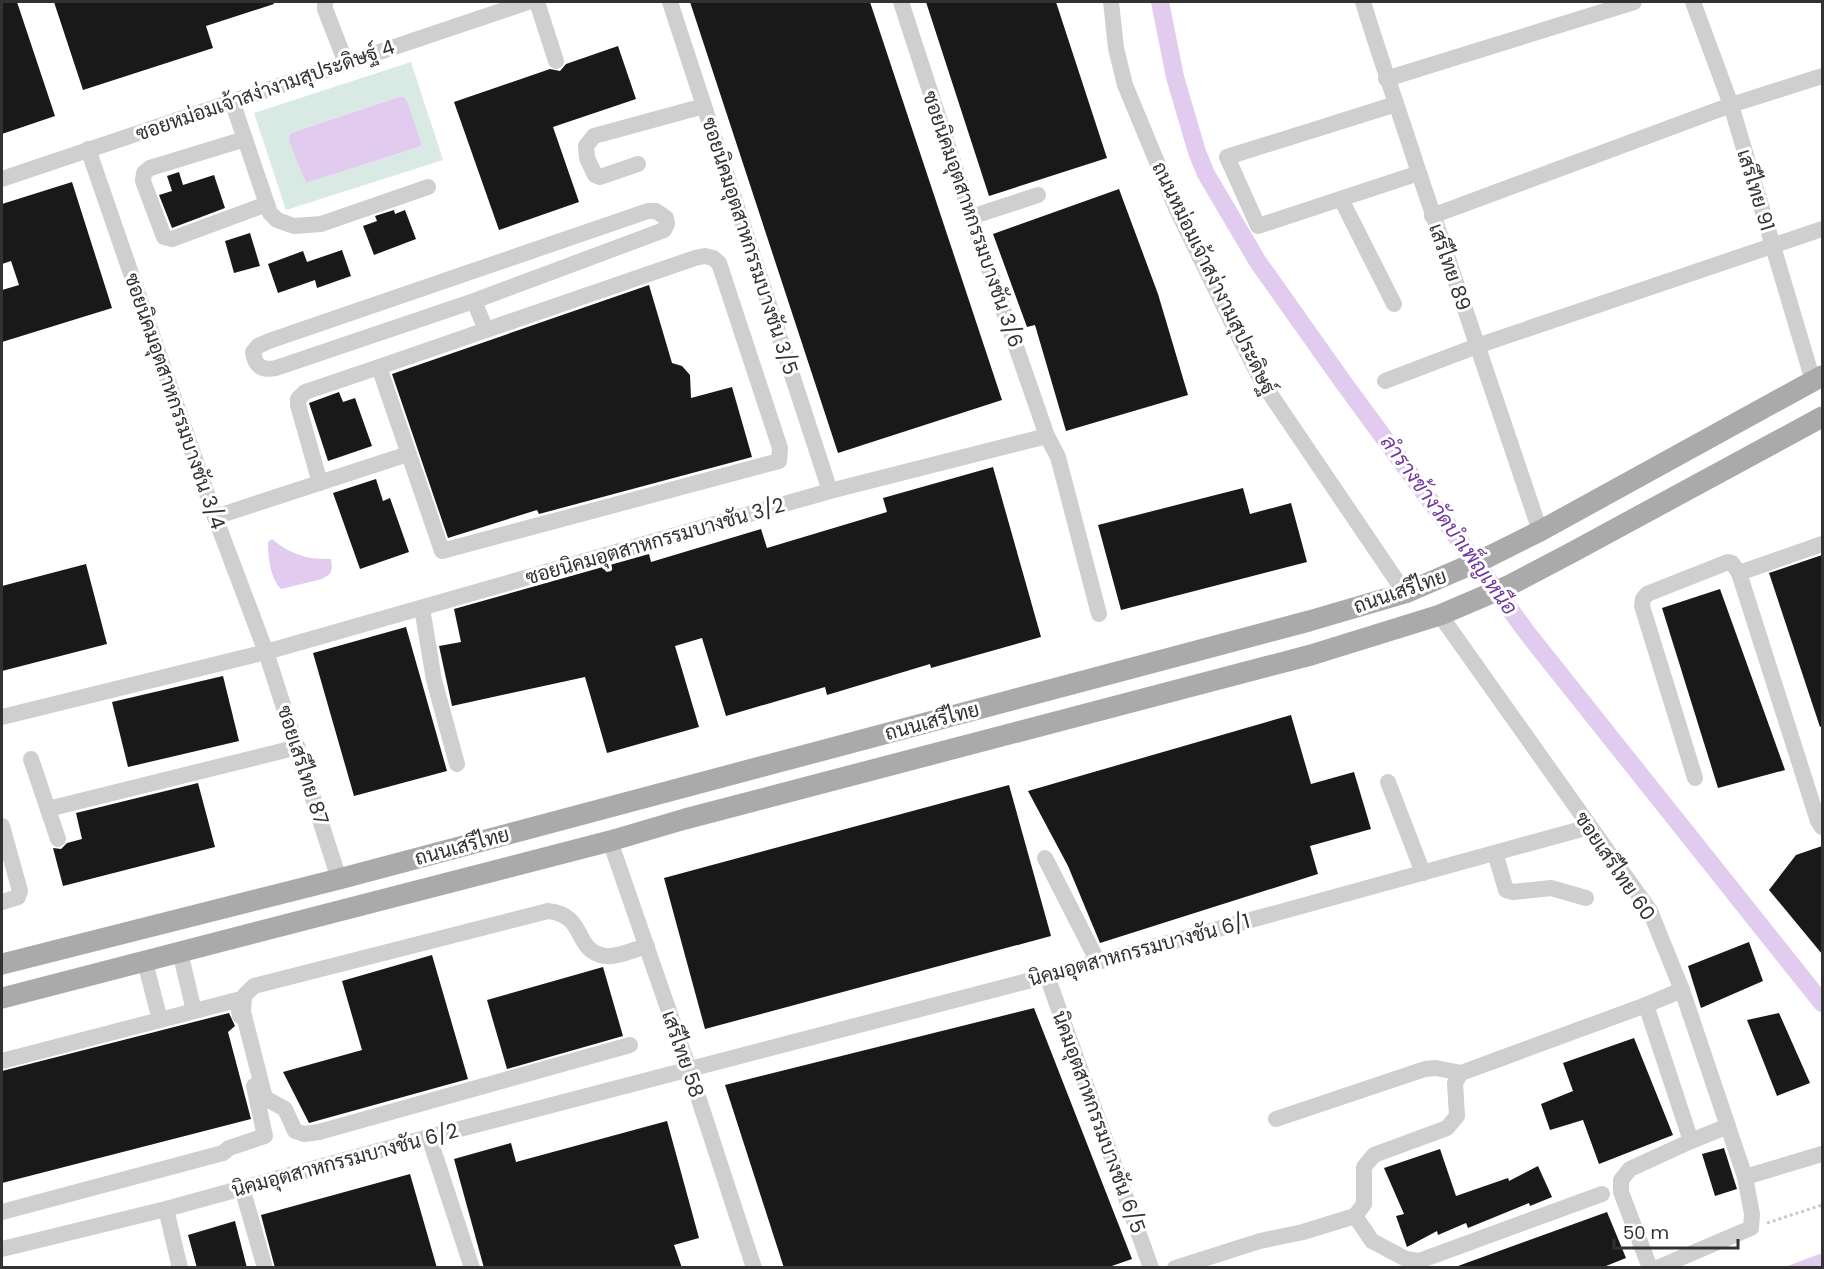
<svg xmlns="http://www.w3.org/2000/svg" width="1824" height="1269" viewBox="0 0 1824 1269" font-family="Poppins,Sarabun,sans-serif">
<style>
.green{fill:#d9eae5;fill-rule:evenodd}
.water{fill:#e1ccf0}
.lines{fill:none;stroke-linecap:round;stroke-linejoin:round}
.canal{stroke:#e1ccf0;stroke-width:18}
.building{fill:#191919}
.path{stroke:#c9c9c9;stroke-width:3;stroke-dasharray:3 3;stroke-linecap:butt}
.minor{stroke:#cfcfcf;stroke-width:16}
.major{stroke:#aaa;stroke-width:21}
.labels{text-anchor:middle;stroke-width:6;stroke-linejoin:round;paint-order:stroke}
.street-label{font-size:20px;fill:#323232;stroke:#fff}
.water-label{font-size:21px;font-style:italic;fill:#72399c;stroke:#fff}
</style>
<rect width="100%" height="100%" fill="#fff"/>
<path class="green" d="M411,62L443,160L286,210L254,113ZM399,97L422,146L306,183L289,137L291,133Z"/>
<g class="water">
<path d="M399,97H404L407,101L422,146L306,183L289,141V137L291,133Z"/>
<path d="M272,539C289,554 309,560 331,559L332,568L330,574L322,579L281,589C270,578 268,557 268,542Z"/>
<path d="M1822,1253V1267H1785Z"/>
</g>
<g class="lines">
<path class="canal" d="M1160,2L1175,77L1197,152L1206,174L1258,262L1343,382L1528,634L1822,1003"/>
</g>
<g class="building">
<path d="M2,2H17L55,116L2,134Z"/>
<path d="M54,2H273L274,4L206,26L213,48L83,90Z"/>
<path d="M690,2H870L1002,400L838,453Z"/>
<path d="M926,2H1056L1107,158L989,196Z"/>
<path d="M618,46L636,99L553,127L579,202L499,230L454,102L550,69L560,71L566,64Z"/>
<path d="M179,172L183,185L214,175L225,208L172,228L159,195L172,191L167,176Z"/>
<path d="M72,182L112,308L2,342V290L19,285L11,261L2,264V204Z"/>
<path d="M1119,189L1158,294L1188,395L1066,431L1035,325L1027,327L993,234Z"/>
<path d="M394,210L395,214L405,210L416,239L374,255L363,226L377,221L375,216Z"/>
<path d="M250,233L260,266L234,273L225,241Z"/>
<path d="M342,250L351,276L317,288L315,280L278,293L268,264L303,251L307,262Z"/>
<path d="M649,285L672,363L682,366L690,375L691,398L732,387L752,457L539,514L537,510L448,538L392,374Z"/>
<path d="M339,392L343,402L355,398L372,446L328,461L309,403Z"/>
<path d="M993,467L1041,637L931,668L930,664L827,695L825,687L726,716L702,638L675,646L699,727L607,753L585,677L452,706L439,646L461,642L454,609L649,554L651,562L761,529L767,548L887,512L883,498Z"/>
<path d="M376,479L383,501L390,498L409,552L360,569L333,493Z"/>
<path d="M1243,488L1250,514L1291,503L1307,562L1121,610L1098,525Z"/>
<path d="M1822,555V726L1820,727L1769,573Z"/>
<path d="M86,564L107,644L2,671V586Z"/>
<path d="M1720,589L1785,770L1718,788L1662,608Z"/>
<path d="M406,627L447,771L354,796L313,653Z"/>
<path d="M223,676L239,741L128,767L112,702Z"/>
<path d="M1291,715L1311,784L1354,772L1371,829L1310,846L1318,874L1100,943L1068,866L1028,791Z"/>
<path d="M198,783L215,847L63,886L53,848L61,849L67,843L82,839L76,813Z"/>
<path d="M1009,785L1051,936L705,1029L664,878Z"/>
<path d="M1822,846V954L1769,890L1796,855Z"/>
<path d="M1749,942L1763,981L1701,1008L1688,966Z"/>
<path d="M432,955L468,1079L309,1123L283,1072L362,1050L342,981Z"/>
<path d="M603,967L623,1036L507,1069L487,1000Z"/>
<path d="M1034,1008L1132,1259L1106,1268H784L725,1085Z"/>
<path d="M229,1013L235,1026L228,1032L251,1119L2,1183V1071Z"/>
<path d="M1779,1013L1810,1083L1777,1096L1747,1020Z"/>
<path d="M1634,1038L1673,1135L1599,1164L1583,1120L1550,1130L1541,1104L1573,1091L1563,1063Z"/>
<path d="M667,1121L699,1238L674,1245L682,1268H484L454,1159L511,1143L516,1162Z"/>
<path d="M1724,1148L1737,1189L1715,1196L1702,1154Z"/>
<path d="M1440,1149L1456,1196L1508,1178L1509,1181L1538,1166L1552,1197L1530,1206L1529,1203L1468,1228L1466,1223L1438,1235L1437,1231L1407,1247L1396,1216L1404,1214L1384,1168Z"/>
<path d="M410,1174L437,1268H275L261,1215Z"/>
<path d="M1607,1212L1626,1258L1601,1268H1459L1458,1266Z"/>
<path d="M235,1221L247,1268H197L188,1235Z"/>
</g>
<g class="lines">
<path class="path" d="M1767,1223L1822,1205"/>
<g class="minor">
<path d="M325,2V9L346,63"/>
<path d="M537,2L556,61"/>
<path d="M670,2L830,491"/>
<path d="M901,2L971,217L1047,436L1058,457L1099,614"/>
<path d="M1111,2L1116,48L1125,85L1176,208L1235,329L1262,382L1405,593"/>
<path d="M1363,2C1380,58 1400,114 1418,170C1458,291 1499,411 1540,531"/>
<path d="M1693,2L1731,105L1813,381"/>
<path d="M1386,79L1634,2"/>
<path d="M232,101L270,213L277,220L294,226L321,224L428,187"/>
<path d="M1396,104L1227,157L1258,226L1419,173"/>
<path d="M245,139L150,168L144,173L143,181L164,237L172,239L267,204"/>
<path d="M88,149L215,517L266,652L339,879"/>
<path d="M638,164L600,177L595,175L587,158L586,146L594,136L704,106"/>
<path d="M2,179L528,2"/>
<path d="M1341,199L1394,304"/>
<path d="M1432,216L1731,105L1822,76"/>
<path d="M971,217L1038,195"/>
<path d="M705,256L713,258L719,263L780,448L779,461L442,551L379,367L695,258Z"/>
<path d="M474,301L664,230L667,224L666,218L656,211H648L269,341L258,346L253,352C255,366 262,371 276,368L474,301L486,330"/>
<path d="M1385,381L1477,346L1822,229"/>
<path d="M320,483L298,405V399L305,392L379,367"/>
<path d="M215,517L408,454"/>
<path d="M1739,573L1822,544"/>
<path d="M422,608L434,680L457,764"/>
<path d="M1440,615L1650,911L1682,990L1745,1177L1752,1214L1751,1228L1657,1268"/>
<path d="M2,717L266,652L830,491L1047,436"/>
<path d="M31,759L58,839"/>
<path d="M1695,778L1642,606L1643,599L1647,594L1728,562L1732,563L1739,573L1818,821L1822,827"/>
<path d="M1388,782L1423,873"/>
<path d="M48,809L298,747"/>
<path d="M2,826L20,891L18,897L2,902"/>
<path d="M610,841L689,1069L754,1268"/>
<path d="M1495,853L1506,890L1513,892L1551,888L1586,898"/>
<path d="M1045,858L1098,962"/>
<path d="M180,952L194,1011"/>
<path d="M145,962L160,1020"/>
<path d="M1047,976L1151,1268"/>
<path d="M1646,1005L1691,1141L1630,1169L1621,1180V1192L1650,1268"/>
<path d="M630,1045L319,1132L304,1134L295,1131L285,1109L265,1098L243,1012L244,996L254,986L548,911C587,915 573,951 605,956C616,958 635,949 647,946"/>
<path d="M2,1061L237,1000L240,1016"/>
<path d="M1276,1119L1425,1069L1436,1068L1461,1073"/>
<path d="M429,1137L472,1268"/>
<path d="M1691,1141L1728,1126"/>
<path d="M1745,1177L1822,1154"/>
<path d="M242,1188L265,1268"/>
<path d="M166,1209L180,1268"/>
<path d="M2,1212L223,1153L229,1148L265,1136L254,1086"/>
<path d="M1355,1216L1372,1241L1406,1259L1419,1261L1602,1194"/>
<path d="M2,1249L166,1209L429,1137L1047,976L1589,827"/>
<path d="M1175,1268L1260,1241L1303,1232L1355,1216L1364,1204V1167L1374,1155L1447,1128L1457,1116L1455,1083L1461,1073L1646,1005L1682,990"/>
</g>
<g class="major">
<path d="M2,964L339,879L1309,621L1405,593L1486,558L1540,531L1822,376"/>
<path d="M2,998L610,841L685,819L1311,655L1440,615L1508,586L1569,554L1822,417"/>
</g>
</g>
<g class="labels">
<g class="street-label">
<text transform="translate(265 90) rotate(-19)" y="7">ซอยหม่อมเจ้าสง่างามสุประดิษฐ์ 4</text>
<text transform="translate(1756 190) rotate(73)" y="7">เสรีไทย 91</text>
<text transform="translate(973 219) rotate(71)" y="7">ซอยนิคมอุตสาหกรรมบางชัน 3/6</text>
<text transform="translate(750 246) rotate(72)" y="7">ซอยนิคมอุตสาหกรรมบางชัน 3/5</text>
<text transform="translate(1450 267) rotate(71)" y="7">เสรีไทย 89</text>
<text transform="translate(1214 278) rotate(64)" y="7">ถนนหม่อมเจ้าสง่างามสุประดิษฐ์</text>
<text transform="translate(175 401) rotate(71)" y="7">ซอยนิคมอุตสาหกรรมบางชัน 3/4</text>
<text transform="translate(655 541) rotate(-16)" y="7">ซอยนิคมอุตสาหกรรมบางชัน 3/2</text>
<text transform="translate(1400 591) rotate(-19)" y="7">ถนนเสรีไทย</text>
<text transform="translate(932 721) rotate(-15)" y="7">ถนนเสรีไทย</text>
<text transform="translate(303 765) rotate(72)" y="7">ซอยเสรีไทย 87</text>
<text transform="translate(462 846) rotate(-15)" y="7">ถนนเสรีไทย</text>
<text transform="translate(1615 866) rotate(56)" y="7">ซอยเสรีไทย 60</text>
<text transform="translate(1139 950) rotate(-15)" y="7">นิคมอุตสาหกรรมบางชัน 6/1</text>
<text transform="translate(683 1054) rotate(71)" y="7">เสรีไทย 58</text>
<text transform="translate(1099 1122) rotate(70)" y="7">นิคมอุตสาหกรรมบางชัน 6/5</text>
<text transform="translate(345 1160) rotate(-15)" y="7">นิคมอุตสาหกรรมบางชัน 6/2</text>
</g>
<g class="water-label">
<text transform="translate(1449 525) rotate(54)" y="7">ลำรางข้างวัดบำเพ็ญเหนือ</text>
</g>
</g>
<rect width="1824" height="1269" fill="none" stroke="#323232" stroke-width="6"/>
<path d="M1614 1239v9h124v-9" fill="none" stroke="#323232" stroke-width="3"/>
<text x="1623" y="1239" font-size="18" fill="#323232" stroke="#ffffff" stroke-width="4.5" paint-order="stroke">50 m</text>
</svg>
